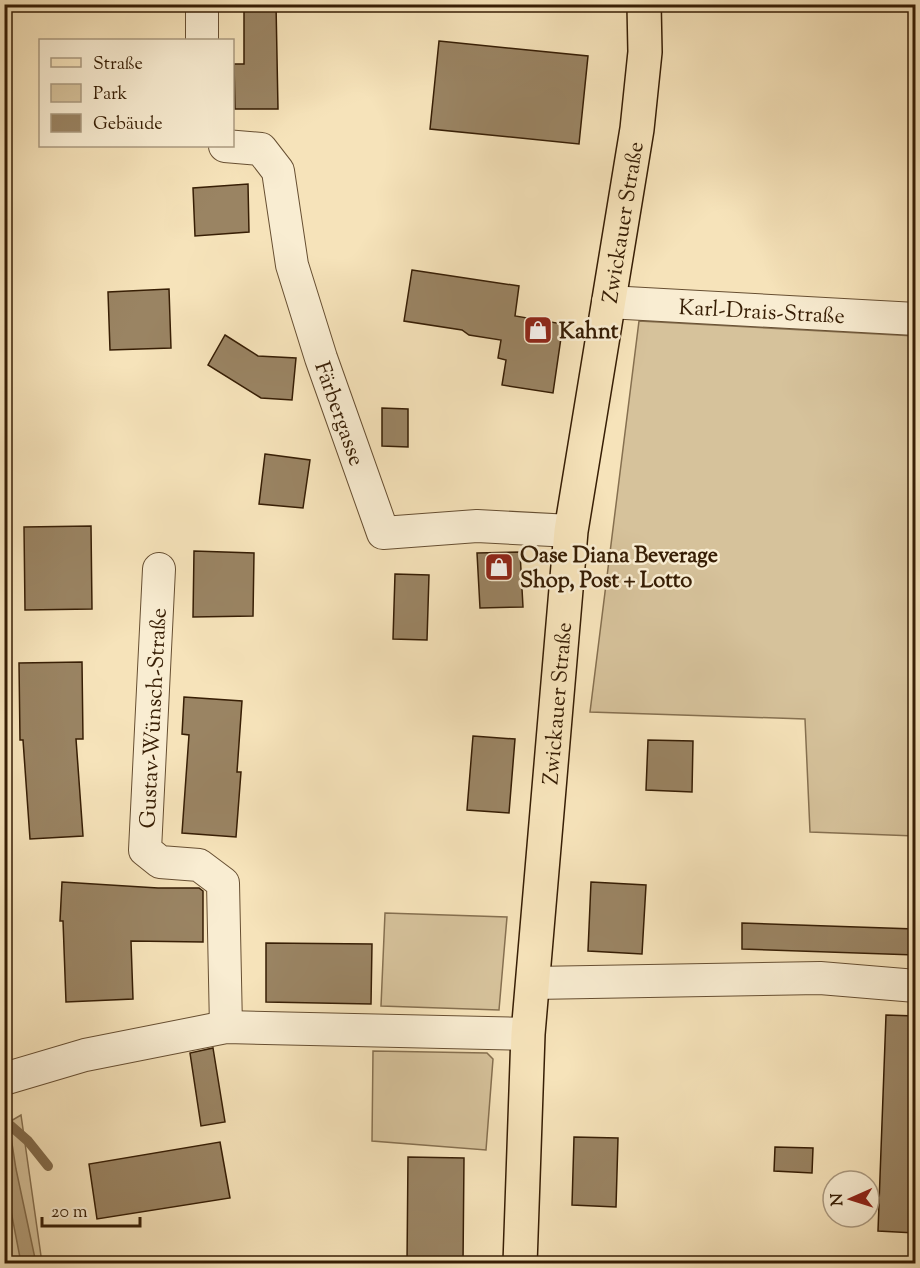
<svg xmlns="http://www.w3.org/2000/svg" width="920" height="1268" viewBox="0 0 920 1268" font-family="'Sorts Mill Goudy',serif">
<style>
.green{fill:#d6c29b;stroke:#867050;stroke-width:1.5}
.water{fill:#b5a07c;stroke:#836c4c;stroke-width:1.5}
.lines{fill:none;stroke-linecap:round;stroke-linejoin:round}
.stream{stroke:#836c4c;stroke-width:10}
.building{fill:#9a8463;stroke:#371e05;stroke-width:1.5}
.minor-casing{stroke:#674f32;stroke-width:34}
.major-casing{stroke:#371e05;stroke-width:36}
.minor{stroke:#f9edd2;stroke-width:32}
.major{stroke:#f6e3ba;stroke-width:33}
.labels{text-anchor:middle;stroke-width:5;stroke-linejoin:round;paint-order:stroke}
.street-label{font-size:22px;fill:#371e05;stroke:#f9edd2}
.poi-label{font-size:22px;font-weight:bold;fill:#371e05;stroke:#f9edd2;text-anchor:start}
</style>
<rect width="100%" height="100%" fill="#f6e3ba"/>
<filter id="stains"><feTurbulence type="fractalNoise" baseFrequency=".00333" numOctaves="4"/><feColorMatrix values="0 0 0 0 .2 0 0 0 0 .09 0 0 0 0 .02 0 0 0 .5 -.17"/></filter>
<radialGradient id="worn" r=".72"><stop offset=".6" stop-color="#630" stop-opacity="0"/><stop offset="1" stop-color="#630" stop-opacity=".3"/></radialGradient>
<g class="green">
<path d="M639,321L915,336V836L810,832L805,719L590,712Z"/>
<path d="M385,913L507,917L499,1010L381,1006Z"/>
<path d="M373,1051L487,1053L493,1059L486,1150L372,1141Z"/>
<path d="M21,1115L42,1263H5L4,1125Z"/>
</g>
<path class="water" d="M5,1112H7L16,1169L36,1263H21L5,1180Z"/>
<g class="lines">
<path class="stream" d="M4,1120L28,1141L48,1166"/>
</g>
<g class="building">
<path d="M244,4H276L278,109H235L234,64H244Z"/>
<path d="M439,41L588,56L579,144L430,129Z"/>
<path d="M248,184L249,232L195,236L193,188Z"/>
<path d="M412,270L519,286L515,316L563,324L553,393L502,385L506,360L498,358L501,340L469,335L462,330L404,321Z"/>
<path d="M169,289L171,348L110,350L108,292Z"/>
<path d="M225,335L258,356L296,358L292,400L261,398L208,365Z"/>
<path d="M382,408L408,409V447L382,446Z"/>
<path d="M265,454L310,460L303,508L259,504Z"/>
<path d="M91,526L92,609L25,610L24,527Z"/>
<path d="M194,551L254,553L253,616L193,617Z"/>
<path d="M520,552L523,607L480,608L477,553Z"/>
<path d="M395,574L429,575L427,640L393,639Z"/>
<path d="M82,662L83,739H76L83,836L30,839L23,740H20L19,663Z"/>
<path d="M184,697L242,701L237,772H241L236,837L182,833L189,735L182,734Z"/>
<path d="M473,736L515,739L509,813L467,810Z"/>
<path d="M648,740L693,741L692,792L646,790Z"/>
<path d="M62,882L158,888H199L203,891V942L131,941L133,999L66,1002L63,921H60Z"/>
<path d="M591,882L646,885L642,954L588,951Z"/>
<path d="M742,923L915,929V955L742,949Z"/>
<path d="M266,943L372,944L371,1004L266,1002Z"/>
<path d="M886,1015L915,1016V1233L878,1231Z"/>
<path d="M213,1048L225,1122L201,1126L190,1053Z"/>
<path d="M574,1137L618,1138L616,1207L572,1205Z"/>
<path d="M220,1142L230,1198L97,1219L89,1164Z"/>
<path d="M775,1147L813,1148L812,1173L774,1171Z"/>
<path d="M408,1157L464,1158L463,1263H407Z"/>
</g>
<g class="lines">
<g class="minor-casing">
<g id="minor">
<path d="M202,4V40"/>
<path id="s1" d="M225,146L261,149L278,171L292,265L321,358L383,533L477,526L571,531"/>
<path id="s2" d="M608,302L916,319"/>
<path d="M159,569L145,850L160,862L199,865L223,883L226,1027"/>
<path d="M533,983L820,978L916,986"/>
<path d="M4,1079L85,1055L226,1027L528,1034"/>
</g>
</g>
<g class="major-casing">
<g id="major">
<path id="s3" d="M520,1264L528,1034L571,531L637,129L645,52L644,4"/>
</g>
</g>
<use href="#minor" class="minor"/>
<use href="#major" class="major"/>
</g>
<defs>
<g id="shop-square" transform="scale(1.5)"><rect x="-9" y="-9" width="18" height="18" rx="4" fill="#8f2418" stroke="#f9edd2"/><path d="M-5-2.5h2.3a2.7 3.5 0 0 1 5.4 0H5L5.5 6h-11ZM-1.5-2.5h3a1.5 2.3 0 0 0-3 0Z" fill="#fff"/></g>
</defs>
<g fill-rule="evenodd">
<use href="#shop-square" x="538" y="330"/>
<use href="#shop-square" x="499" y="567"/>
</g>
<g class="labels">
<g class="street-label">
<text dy="8" stroke="none"><textPath href="#s3" startOffset="1048">Zwickauer Straße</textPath></text>
<text dy="8" stroke="none"><textPath href="#s2" startOffset="154">Karl-Drais-Straße</textPath></text>
<text dy="8" stroke="none"><textPath href="#s1" startOffset="315">Färbergasse</textPath></text>
<text dy="8" stroke="none"><textPath href="#s3" startOffset="562">Zwickauer Straße</textPath></text>
<text transform="translate(152 718) rotate(-87)" y="8">Gustav-Wünsch-Straße</text>
</g>
<g class="poi-label">
<text x="559" y="338">Kahnt</text>
<text x="520" y="562">Oase Diana Beverage<tspan x="520" dy="25">Shop, Post + Lotto</tspan></text>
</g>
</g>
<rect width="920" height="1268" fill="none" stroke="#f6e3ba" stroke-width="24"/>
<rect x="6" y="6" width="908" height="1256" fill="none" stroke="#371e05" stroke-width="3"/>
<rect x="12" y="12" width="896" height="1244" fill="none" stroke="#371e05" stroke-width="1.5"/>
<rect x="39" y="39" width="195" height="108" fill="#f9edd2" stroke="#ab9a80" stroke-width="1.5"/>
<rect x="51" y="58" width="30" height="9" fill="#f6e3ba" stroke="#ab9a80" stroke-width="1.5"/>
<text x="93" y="69" font-size="18" fill="#371e05">Straße</text>
<rect x="51" y="84" width="30" height="18" fill="#d6c29b" stroke="#ab9a80" stroke-width="1.5"/>
<text x="93" y="99" font-size="18" fill="#371e05">Park</text>
<rect x="51" y="114" width="30" height="18" fill="#9a8463" stroke="#ab9a80" stroke-width="1.5"/>
<text x="93" y="129" font-size="18" fill="#371e05">Gebäude</text>
<g transform="translate(851 1199) rotate(267)"><circle r="28" fill="#f9edd2" stroke="#ab9a80" stroke-width="1.5"/>
<path d="M0-4.5L10 22L0 15L-10 22Z" fill="#8f2418"/>
<text y="-9" font-size="16" font-weight="bold" text-anchor="middle" fill="#371e05">N</text>
</g>
<path d="M42 1217v9h98v-9" fill="none" stroke="#371e05" stroke-width="3"/>
<text x="51" y="1217" font-size="18" fill="#371e05" stroke="#f9edd2" stroke-width="4.5" paint-order="stroke">20 m</text>
<rect width="100%" height="100%" filter="url(#stains)"/>
<rect width="100%" height="100%" fill="url(#worn)"/>
</svg>
